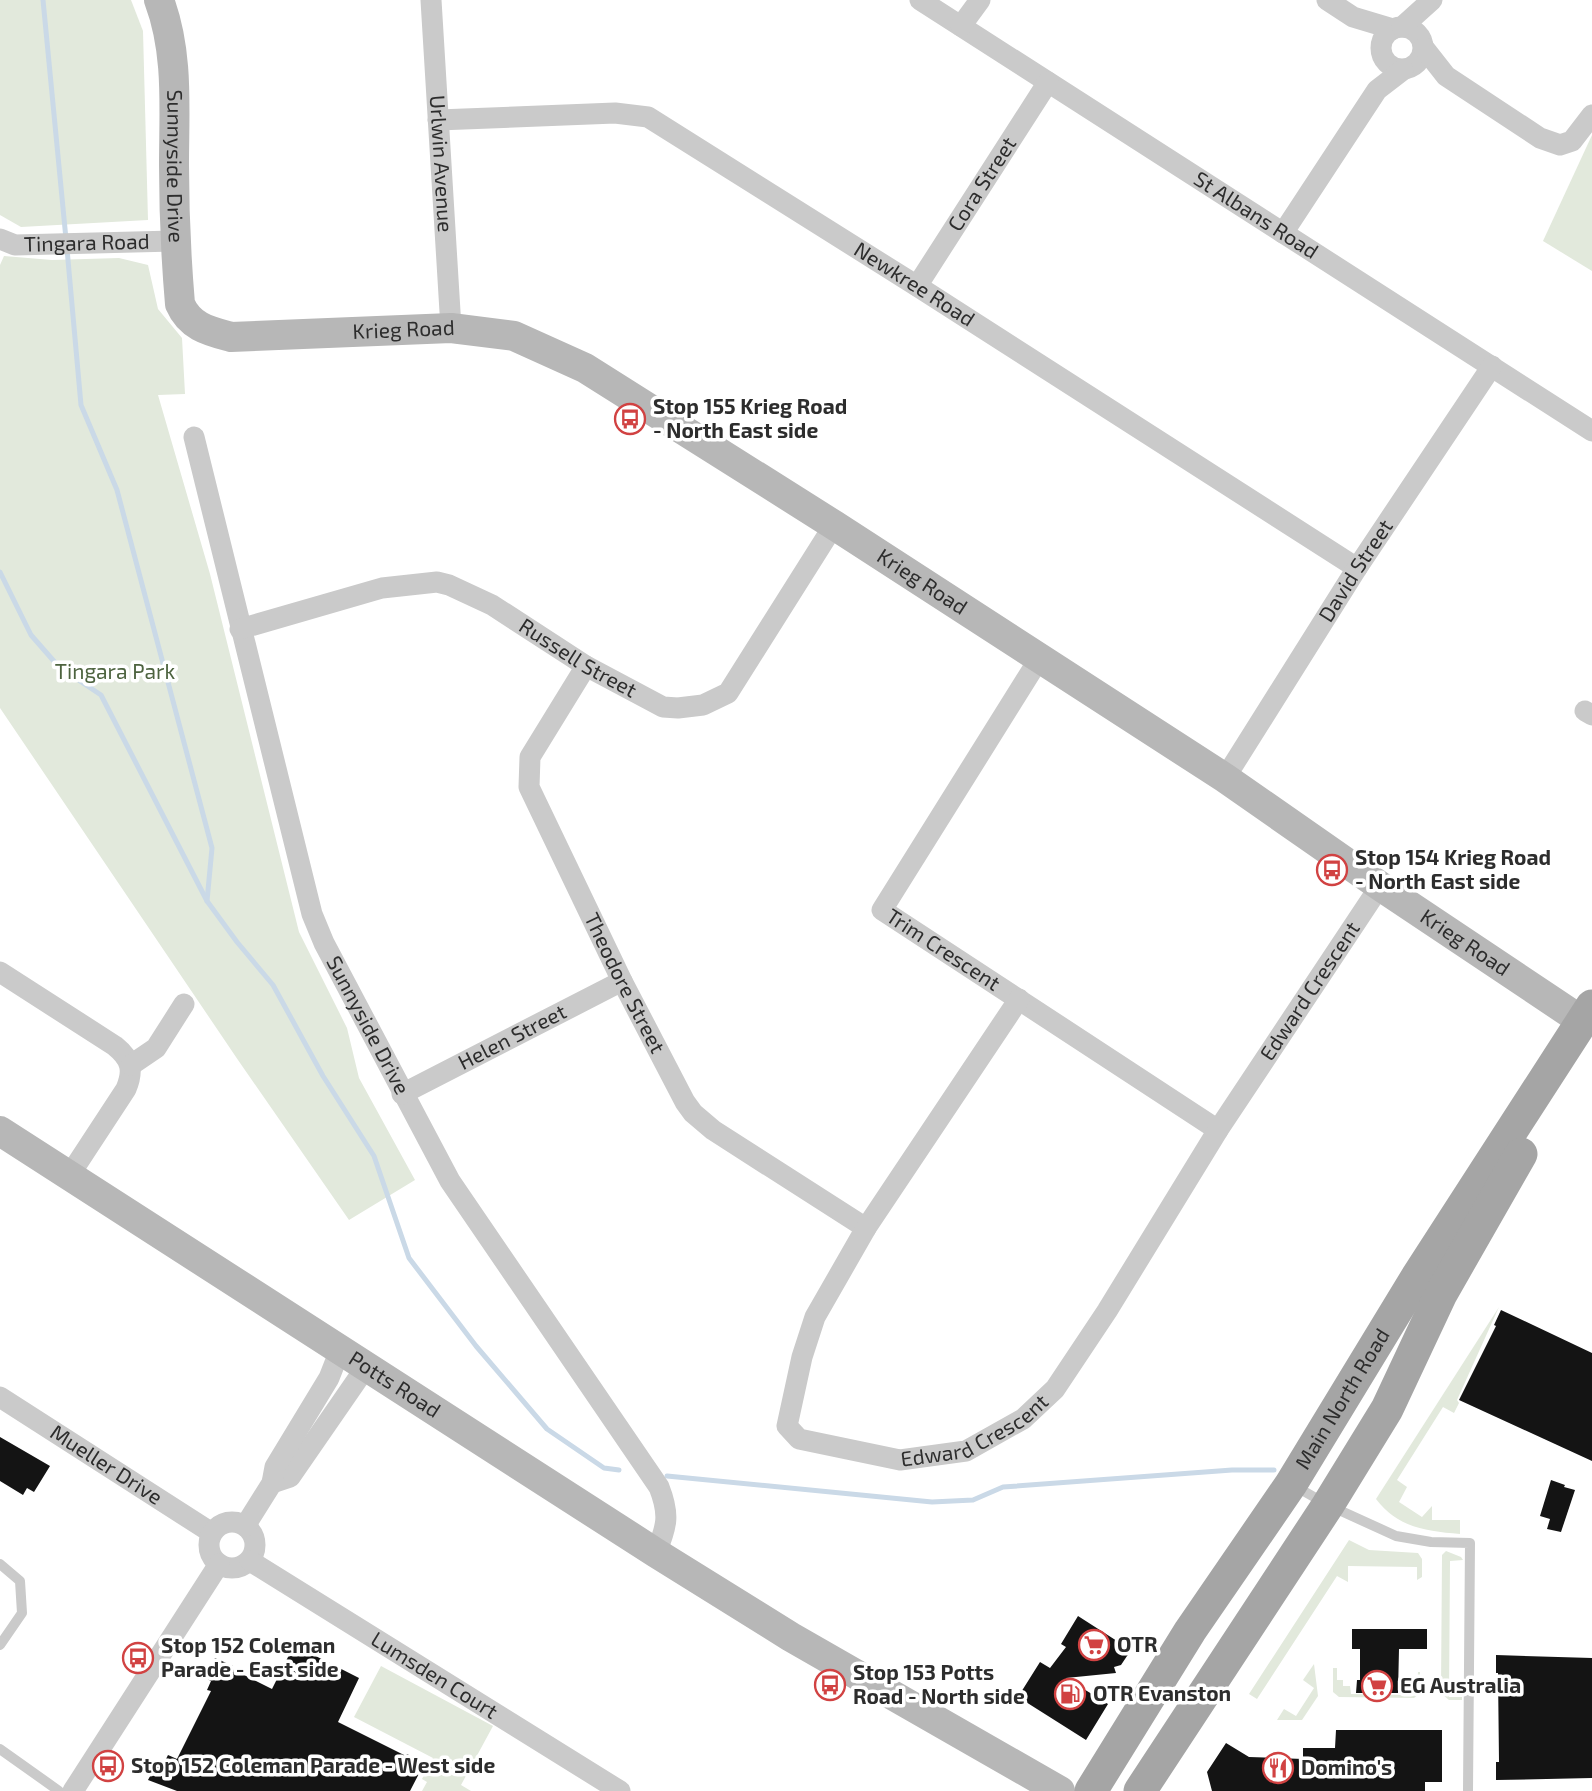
<svg xmlns="http://www.w3.org/2000/svg" width="1592" height="1791" viewBox="0 0 1592 1791" font-family="'Exo 2',sans-serif">
<style>
.green{fill:#e2e9dc}
.lines{fill:none;stroke-linecap:round;stroke-linejoin:round}
.stream{stroke:#cad9e7;stroke-width:5}
.building{fill:#141414}
.lane{stroke:#cacaca;stroke-width:10}
.street{stroke:#cacaca;stroke-width:21}
.secondary{stroke:#b7b7b7;stroke-width:30}
.primary{stroke:#a5a5a5;stroke-width:33}
.labels{text-anchor:middle;stroke-width:7;stroke-linejoin:round;paint-order:stroke}
.street-label{font-size:21px;fill:#2d2d2d;stroke:#fff}
.poi-label{font-size:21px;font-weight:bold;fill:#2d2d2d;stroke:#fff;text-anchor:start}
.park-label{font-size:21px;fill:#4d633f;stroke:#fff}
</style>
<rect width="100%" height="100%" fill="#fff"/>
<g class="green">
<path d="M0,0H131L143,31L148,220L21,227L0,215Z"/>
<path d="M1592,135V271L1543,241Z"/>
<path d="M4,256L52,260L119,258L148,265L158,309L182,338L185,394L158,395L210,574L299,932L347,1028L359,1078L415,1180L349,1220L238,1060L0,708V265Z"/>
<path d="M1499,1307L1457,1400L1459,1403L1454,1413L1443,1407L1397,1480L1407,1487L1399,1502L1422,1517L1432,1506V1520H1460V1534C1426,1531 1398,1528 1376,1499Z"/>
<path d="M1349,1540L1369,1550L1418,1553L1422,1559V1577L1417,1580V1567L1348,1566V1582L1337,1576L1257,1699L1249,1694Z"/>
<path d="M1446,1551L1461,1557L1463,1560L1450,1561L1449,1697H1462V1700H1449L1442,1694L1441,1689L1442,1555Z"/>
<path d="M1314,1664L1318,1696L1302,1720H1277L1284,1709L1296,1716L1314,1688L1303,1680Z"/>
<path d="M381,1666L493,1726L461,1785L471,1791H422L427,1782L422,1779L433,1758L354,1717Z"/>
<path d="M1333,1668H1337V1680H1343V1686H1350L1351,1694L1404,1695V1686H1417L1418,1672H1420V1693L1414,1698L1339,1697L1333,1692Z"/>
</g>
<g class="lines">
<g class="stream">
<path d="M43,0L66,239"/>
<path d="M67,249L81,405L117,490L212,848L207,901"/>
<path d="M0,572L31,635L59,667L101,695L207,901L237,942L273,985L323,1076L374,1156L409,1258L476,1346L547,1429L604,1468L619,1470"/>
<path d="M667,1476L932,1502L973,1500L1003,1487L1232,1470H1274"/>
</g>
</g>
<g class="building">
<path d="M1501,1310L1592,1353V1461L1459,1400L1496,1326L1494,1325Z"/>
<path d="M0,1437L50,1466L34,1492L27,1488L23,1495L0,1481Z"/>
<path d="M1551,1480L1565,1485L1564,1487L1575,1490L1561,1532L1547,1529L1550,1519L1540,1516Z"/>
<path d="M1078,1616L1131,1650L1121,1665L1114,1667L1116,1673L1066,1678L1108,1704L1086,1740L1018,1697L1040,1662L1050,1668L1066,1647L1061,1644Z"/>
<path d="M1352,1629H1427V1649H1399L1398,1693H1356L1357,1680H1360V1649H1352Z"/>
<path d="M294,1645L359,1678L338,1722L406,1756L407,1754L425,1762L410,1791H177L148,1780L158,1761L164,1763L168,1755L177,1759L211,1691L207,1690L211,1681L205,1678L215,1658L233,1666L232,1669L272,1689Z"/>
<path d="M1496,1655L1592,1658V1778L1496,1780V1762H1499L1498,1673H1496Z"/>
<path d="M1336,1730H1442V1782H1425V1791H1212L1207,1772L1226,1743L1249,1757L1303,1759V1748H1335Z"/>
</g>
<g class="lines">
<g class="lane">
<path d="M1293,1485L1328,1505L1396,1536L1431,1542L1470,1543L1468,1791"/>
<path d="M0,1564L20,1581L22,1613L0,1645"/>
<path d="M0,1749L59,1791"/>
</g>
<g class="street">
<path id="s1" d="M431,0L451,328"/>
<path id="s2" d="M920,0L1592,431"/>
<path d="M1327,0L1353,17L1393,29"/>
<path d="M961,26L980,0"/>
<circle cx="1402" cy="48" r="21"/>
<path d="M1402,27L1432,0"/>
<path d="M1424,48L1446,76L1540,138L1560,145L1572,141L1592,115"/>
<path id="s3" d="M438,120L615,113L648,117L917,286L1357,568"/>
<path d="M1283,233L1377,90L1403,70"/>
<path id="s4" d="M0,239L15,245L174,241"/>
<path id="s5" d="M917,286L1048,82"/>
<path id="s6" d="M194,437L312,914L324,943L450,1181L659,1487C670,1515 667,1526 656,1553"/>
<path id="s7" d="M240,629L382,588L437,582L449,585L492,605L586,666L663,707L678,708L703,705L728,693L834,525"/>
<path id="s8" d="M1039,659L882,910L1218,1130"/>
<path id="s9" d="M586,666L530,757L529,787L622,981L685,1102L693,1113L713,1130L866,1228"/>
<path d="M1585,711L1592,715"/>
<path id="s10" d="M1225,778L1357,568L1492,366"/>
<path d="M0,972L115,1046C131,1059 134,1070 126,1089L69,1176"/>
<path id="s11" d="M1019,999L866,1228L815,1317L802,1357L787,1426L799,1439L900,1460L966,1451L1023,1419L1055,1389L1107,1311L1218,1130L1380,886"/>
<path d="M131,1065L156,1048L184,1004"/>
<path id="s12" d="M402,1094L622,981"/>
<path id="s13" d="M0,1397L212,1533"/>
<path d="M272,1483L290,1477L366,1367"/>
<circle cx="232" cy="1545" r="23"/>
<path d="M245,1526L272,1483L275,1467L329,1378L340,1350"/>
<path id="s14" d="M250,1561L620,1791"/>
<path d="M73,1791L219,1564"/>
</g>
<g class="secondary">
<path id="s15" d="M159,0C179,53 174,109 174,165C174,212 176,257 180,304C190,327 209,331 231,337L451,328L514,336L585,368L834,525L1225,778L1380,886L1582,1021"/>
<path id="s16" d="M0,1131L656,1553L791,1637L1060,1791"/>
</g>
<g class="primary">
<path id="s17" d="M1091,1791L1190,1631L1291,1484L1417,1277L1592,1006"/>
<path d="M1140,1791L1328,1505L1387,1409L1441,1294L1521,1154"/>
</g>
</g>
<defs>
<g id="bus-ring" transform="scale(1.575)"><circle r="9.5" fill="#fff" stroke="#d14242" stroke-width="1.5"/><path d="M-5-6H5V4H4V6H2V4H-2V6H-4V4H-5ZM-3.5-4V0h7V-4ZM-3.5 1.2v1.5H-2V1.2ZM2 1.2v1.5H3.5V1.2Z" fill="#d14242"/></g>
<g id="supermarket-ring" transform="scale(1.575)"><circle r="9.5" fill="#fff" stroke="#d14242" stroke-width="1.5"/><path d="M-6-5.5h2.5l.6 2H6L4.5 2H-2.5L-4.4-4H-6ZM-1.5 3.2a1.3 1.3 0 1 0 .1 0ZM3 3.2a1.3 1.3 0 1 0 .1 0Z" fill="#d14242"/></g>
<g id="fuel-ring" transform="scale(1.575)"><circle r="9.5" fill="#fff" stroke="#d14242" stroke-width="1.5"/><path d="M-5.5-6h7V0h2V4h1.3V-2.5L3-4.5l.8-.8L6-3V5H2.5V1h-1V6h-7ZM-4.2-4.7v3.2H.2V-4.7Z" fill="#d14242"/></g>
<g id="restaurant-ring" transform="scale(1.575)"><circle r="9.5" fill="#fff" stroke="#d14242" stroke-width="1.5"/><path d="M-5-6h1v4h1v-4h1v4h1v-4h1v5L-1.5 .5V6h-2V.5L-5-1ZM5-6V6H3V1.5H1.5Q1.5-4 5-6Z" fill="#d14242"/></g>
</defs>
<g fill-rule="evenodd">
<use href="#bus-ring" x="630" y="419"/>
<use href="#bus-ring" x="1332" y="870"/>
<use href="#supermarket-ring" x="1094" y="1645"/>
<use href="#bus-ring" x="138" y="1658"/>
<use href="#bus-ring" x="830" y="1685"/>
<use href="#supermarket-ring" x="1377" y="1686"/>
<use href="#fuel-ring" x="1070" y="1694"/>
<use href="#bus-ring" x="108" y="1766"/>
<use href="#restaurant-ring" x="1278" y="1768"/>
</g>
<g class="labels">
<g class="street-label">
<text dy="7" stroke="none"><textPath href="#s1" startOffset="164">Urlwin Avenue</textPath></text>
<text dy="7" stroke="none"><textPath href="#s15" startOffset="168">Sunnyside Drive</textPath></text>
<text dy="7" stroke="none"><textPath href="#s5" startOffset="121">Cora Street</textPath></text>
<text dy="7" stroke="none"><textPath href="#s2" startOffset="399">St Albans Road</textPath></text>
<text dy="7" stroke="none"><textPath href="#s4" startOffset="88">Tingara Road</textPath></text>
<text dy="7" stroke="none"><textPath href="#s3" startOffset="525">Newkree Road</textPath></text>
<text dy="7" stroke="none"><textPath href="#s15" startOffset="542">Krieg Road</textPath></text>
<text dy="7" stroke="none"><textPath href="#s10" startOffset="245">David Street</textPath></text>
<text dy="7" stroke="none"><textPath href="#s15" startOffset="1130">Krieg Road</textPath></text>
<text dy="7" stroke="none"><textPath href="#s7" startOffset="364">Russell Street</textPath></text>
<text dy="7" stroke="none"><textPath href="#s15" startOffset="1782">Krieg Road</textPath></text>
<text dy="7" stroke="none"><textPath href="#s8" startOffset="369">Trim Crescent</textPath></text>
<text dy="7" stroke="none"><textPath href="#s9" startOffset="355">Theodore Street</textPath></text>
<text dy="7" stroke="none"><textPath href="#s11" startOffset="1260">Edward Crescent</textPath></text>
<text dy="7" stroke="none"><textPath href="#s6" startOffset="616">Sunnyside Drive</textPath></text>
<text dy="7" stroke="none"><textPath href="#s12" startOffset="124">Helen Street</textPath></text>
<text dy="7" stroke="none"><textPath href="#s16" startOffset="469">Potts Road</textPath></text>
<text dy="7" stroke="none"><textPath href="#s17" startOffset="466">Main North Road</textPath></text>
<text dy="7" stroke="none"><textPath href="#s11" startOffset="693">Edward Crescent</textPath></text>
<text dy="7" stroke="none"><textPath href="#s13" startOffset="126">Mueller Drive</textPath></text>
<text dy="7" stroke="none"><textPath href="#s14" startOffset="217">Lumsden Court</textPath></text>
</g>
<g class="poi-label">
<text x="653" y="414">Stop 155 Krieg Road<tspan x="653" dy="24">- North East side</tspan></text>
<text x="1355" y="865">Stop 154 Krieg Road<tspan x="1355" dy="24">- North East side</tspan></text>
<text x="1117" y="1652">OTR</text>
<text x="161" y="1653">Stop 152 Coleman<tspan x="161" dy="24">Parade - East side</tspan></text>
<text x="853" y="1680">Stop 153 Potts<tspan x="853" dy="24">Road - North side</tspan></text>
<text x="1400" y="1693">EG Australia</text>
<text x="1093" y="1701">OTR Evanston</text>
<text x="131" y="1773">Stop 152 Coleman Parade - West side</text>
<text x="1301" y="1775">Domino's</text>
</g>
<g class="park-label">
<text x="115" y="679">Tingara Park</text>
</g>
</g>
</svg>
